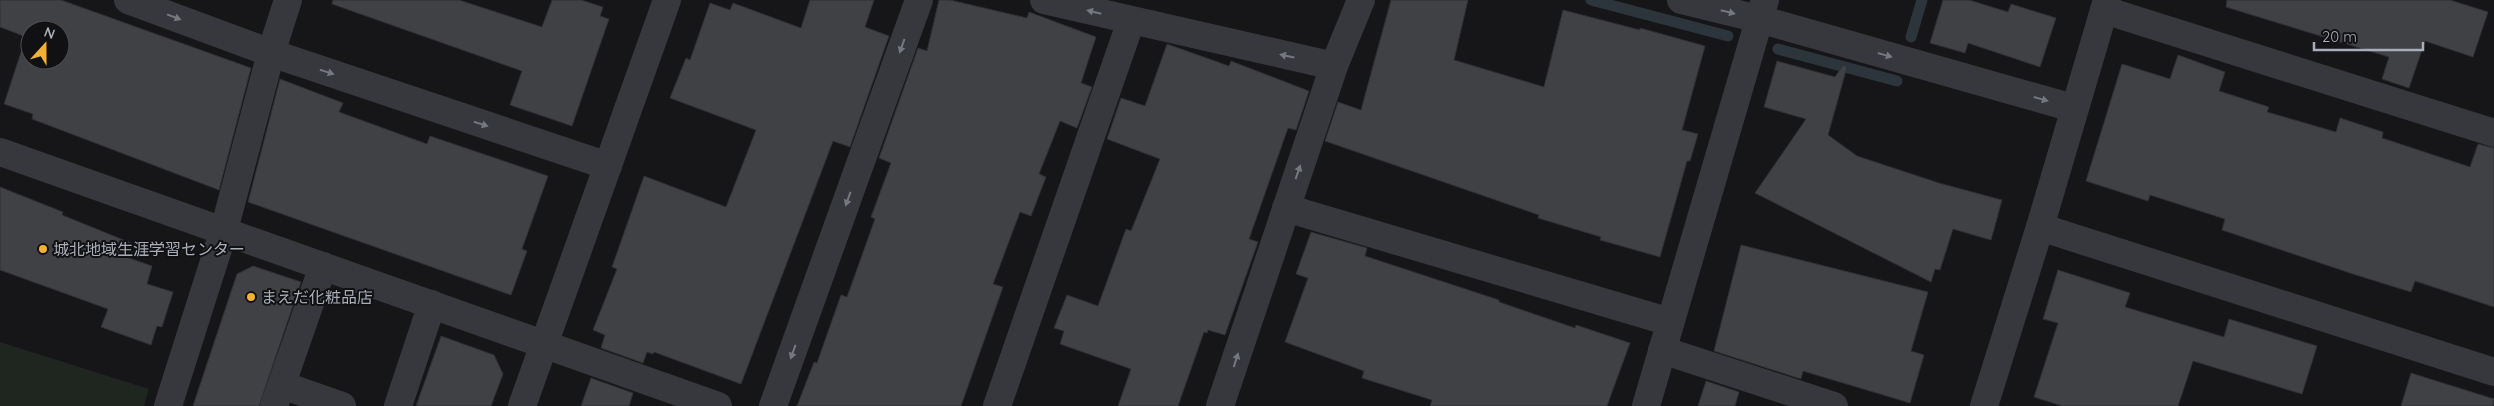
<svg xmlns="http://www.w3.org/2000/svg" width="2494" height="406" viewBox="0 0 2494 406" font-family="Quicksand,'Noto Sans JP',sans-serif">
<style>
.green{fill:#1e261f}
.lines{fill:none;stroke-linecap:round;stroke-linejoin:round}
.stream{stroke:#2c353c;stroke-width:11}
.building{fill:#404145;stroke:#303034;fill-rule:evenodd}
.minor{stroke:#37383d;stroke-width:28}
.oneway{fill:#757881}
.poi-dot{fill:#f2b134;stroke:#111113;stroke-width:2}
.labels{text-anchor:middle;stroke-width:4;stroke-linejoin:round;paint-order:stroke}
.poi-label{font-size:16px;fill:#a8adb8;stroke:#111113;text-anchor:start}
</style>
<rect width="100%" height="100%" fill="#161618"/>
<path class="green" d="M0,342L149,389L144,406H0Z"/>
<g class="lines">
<g class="stream">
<path d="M1591,0L1728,36"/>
<path d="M1911,37L1922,0"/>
<path d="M1778,49L1897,81"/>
</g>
</g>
<g class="building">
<path d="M0,0H61L251,68L219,190L32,119L33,114L4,104L26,37L0,27ZM30,30H60V60H30Z"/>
<path d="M333,0H459L542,27L552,0H581L603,7L600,16L609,19L572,126L510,105L522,71L332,4Z"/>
<path d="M810,0H874L865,27L889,36L850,147L833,141L741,384L654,352L653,354L647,352L643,363L601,348L605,335L593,330L617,269L612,267L644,176L726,207L756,130L670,98L686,58L690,60L710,3L730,10L733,3L801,28Z"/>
<path d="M939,0H950L1027,18L1029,12L1096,37L1081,83L1092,87L1077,128L1060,121L1039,174L1046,177L1031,216L1020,212L993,284L1003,287L961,406H797L814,362L817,363L841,295L847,297L875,219L871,217L891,163L879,158L918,48L927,51Z"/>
<path d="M1391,0H1468L1454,60L1544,87L1563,10L1640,30V28L1705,46L1682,130L1698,134L1690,161H1687L1660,257L1600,240L1601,237L1538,218L1539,215L1325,141L1338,102L1361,110Z"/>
<path d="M1943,0H1969L2008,12L2011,4L2056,18L2040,67L1968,43L1965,53L1930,43Z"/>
<path d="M2227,0H2450L2488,12L2473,57L2425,41L2409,88L2382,79L2389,57L2226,7Z"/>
<path d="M1167,44L1229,66L1231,61L1309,91L1296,130L1288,128L1249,239L1258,242L1225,335L1208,330L1207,333L1204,332L1178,406H1118L1131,369L1060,344L1064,331L1054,328L1067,295L1098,306L1126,229L1131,231L1160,159L1107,139L1121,98L1145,106Z"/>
<path d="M2178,55L2225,72L2219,91L2269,107L2267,112L2336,132L2340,118L2383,132L2382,138L2470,167L2478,144L2494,148V307L2415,281L2411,292L2353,274L2222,230L2225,219L2150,195L2148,201L2086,181L2122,64L2170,79Z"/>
<path d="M1777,61L1835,77L1843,65L1847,67L1828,135L1857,156L1939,183L2002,200L1991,240L1953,229L1940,270L1935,269L1931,282L1755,193L1806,119L1764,107Z"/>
<path d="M280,79L343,103L339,112L427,144L430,136L548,176L522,249L527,251L511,295L248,202Z"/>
<path d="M0,187L63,212L62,215L131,243L126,257L152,266L147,284L173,292L162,327L157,326L151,345L101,327L108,309L0,270Z"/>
<path d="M1311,232L1367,248L1365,256L1499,300V302L1575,328L1576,325L1630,343L1607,406H1430L1432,400L1362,378L1364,371L1285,342L1308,278L1296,274Z"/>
<path d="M1741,245L1928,292L1911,351L1924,355L1910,403L1803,371L1801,379L1714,351Z"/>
<path d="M253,266L301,282L259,406H193L237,274Z"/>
<path d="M2058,270L2130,293L2125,307L2224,337L2229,319L2317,346L2302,394L2193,361L2178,406H2062L2034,397L2058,323L2043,319Z"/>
<path d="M441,336L494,355L503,374L491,406H416Z"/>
<path d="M2411,373L2494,399L2493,406H2401Z"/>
<path d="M591,378L633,393L629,406H581Z"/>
<path d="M1706,381L1739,392L1735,406H1698Z"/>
</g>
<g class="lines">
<g class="minor">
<path d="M128,0L271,53L608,166"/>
<path d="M1044,0L1334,66"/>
<path d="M1681,0L1759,19L2073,108"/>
<path d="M2104,10L2494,133"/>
<path d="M0,152L718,406"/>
<path d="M1286,208L1670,322"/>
<path d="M2040,227L2494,372"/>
<path d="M1662,350L1834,406"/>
<path d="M282,385L342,406"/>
<path d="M168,406L224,230L271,53L288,0"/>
<path d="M274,406L323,266"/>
<path d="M398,406L432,304"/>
<path d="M522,406L667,0"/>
<path d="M773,406L919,0"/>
<path d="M997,406L1131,21"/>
<path d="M1220,406L1334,66L1361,0"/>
<path d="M1646,406L1765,0"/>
<path d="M1984,406L2040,227L2107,0"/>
</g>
</g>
<defs><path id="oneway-solid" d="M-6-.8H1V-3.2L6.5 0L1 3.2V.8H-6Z" transform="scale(1.25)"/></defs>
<g class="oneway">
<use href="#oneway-solid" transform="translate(1094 12) rotate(-166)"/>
<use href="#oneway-solid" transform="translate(1728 12) rotate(14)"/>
<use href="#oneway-solid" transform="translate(174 17) rotate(21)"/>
<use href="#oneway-solid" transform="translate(902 46) rotate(110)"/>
<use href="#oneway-solid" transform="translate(1885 55) rotate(16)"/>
<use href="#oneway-solid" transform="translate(1287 56) rotate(-168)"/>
<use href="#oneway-solid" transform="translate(327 72) rotate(18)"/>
<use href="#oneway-solid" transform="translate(2041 99) rotate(16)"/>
<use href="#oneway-solid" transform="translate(481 124) rotate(18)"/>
<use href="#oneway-solid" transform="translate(1298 172) rotate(-71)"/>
<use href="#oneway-solid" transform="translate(848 199) rotate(110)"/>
<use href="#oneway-solid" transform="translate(793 352) rotate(110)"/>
<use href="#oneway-solid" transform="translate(1236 360) rotate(-72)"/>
</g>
<g class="poi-dot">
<circle cx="43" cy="249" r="5"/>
<circle cx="251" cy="297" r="5"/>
</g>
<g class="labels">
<g class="poi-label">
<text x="53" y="255">城北地域生涯学習センター</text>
<text x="261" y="303">まえだ化粧品店</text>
</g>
</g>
<g transform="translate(45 45) rotate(21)"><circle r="24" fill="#111113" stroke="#4d4f55"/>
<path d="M0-4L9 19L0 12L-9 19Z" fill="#f2b134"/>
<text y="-8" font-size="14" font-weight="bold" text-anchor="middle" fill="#a8adb8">N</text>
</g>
<path d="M2314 42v8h109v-8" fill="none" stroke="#a8adb8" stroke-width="2.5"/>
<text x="2322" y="42" font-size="15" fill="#a8adb8" stroke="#111113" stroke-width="4" paint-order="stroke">20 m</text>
</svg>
